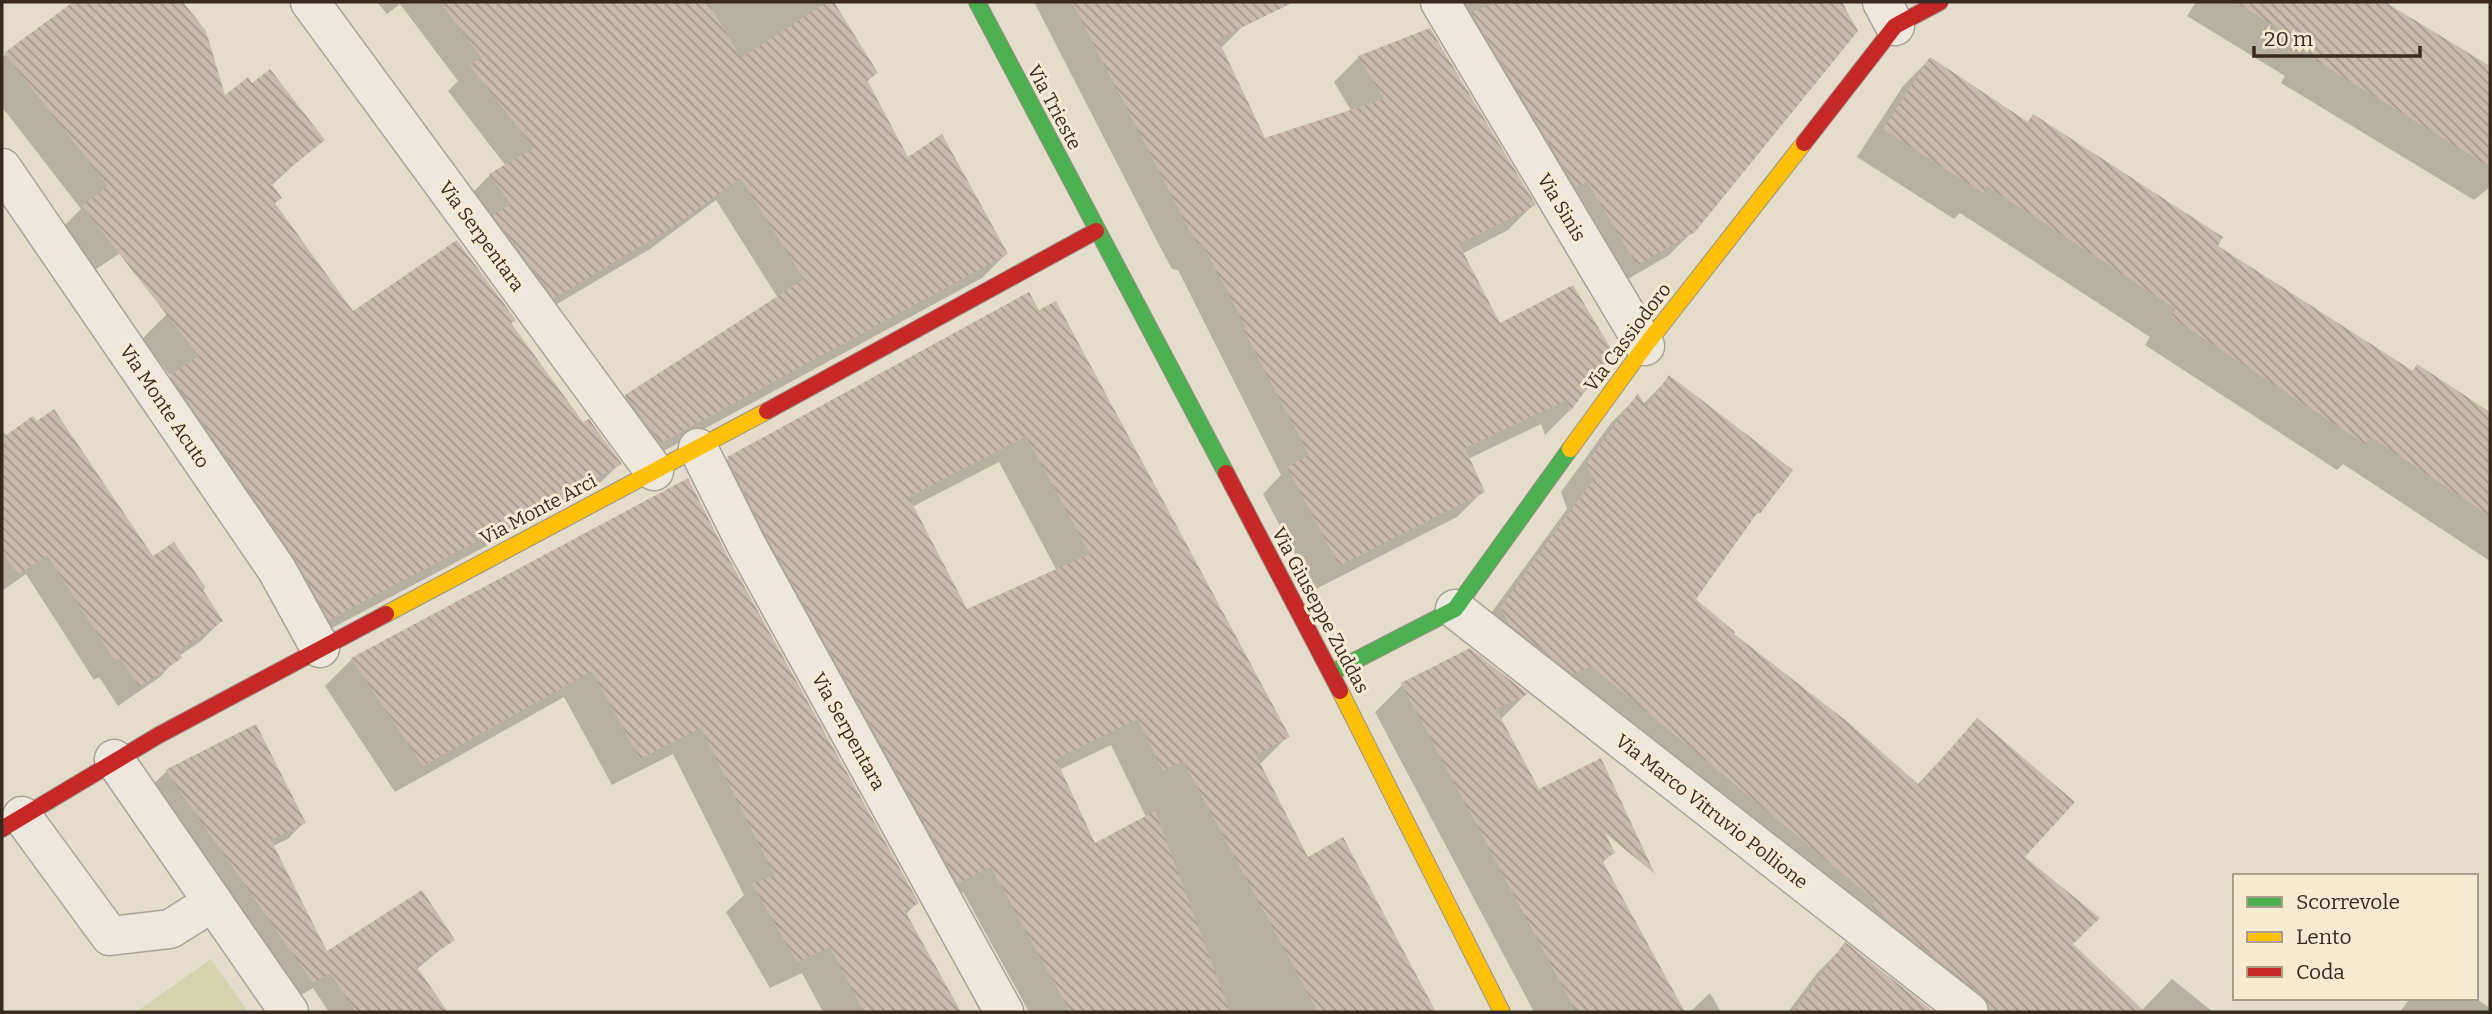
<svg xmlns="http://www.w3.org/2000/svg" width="2492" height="1014" viewBox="0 0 2492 1014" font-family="Bitter,serif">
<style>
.park{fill:#d3d4ae}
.shadow{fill:#0003;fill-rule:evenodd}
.building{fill:url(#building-back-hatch);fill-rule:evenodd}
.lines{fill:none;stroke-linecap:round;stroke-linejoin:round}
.street-casing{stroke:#a9a295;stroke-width:41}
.fast-casing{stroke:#999185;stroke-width:18}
.slow-casing{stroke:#999185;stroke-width:18}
.jam-casing{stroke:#999185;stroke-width:18}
.street{stroke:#ece8de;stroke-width:38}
.fast{stroke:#4caf50;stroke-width:16}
.slow{stroke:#ffc107;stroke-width:16}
.jam{stroke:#c62828;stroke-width:16}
.labels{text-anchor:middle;stroke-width:6;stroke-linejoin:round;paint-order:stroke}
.street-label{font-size:19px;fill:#382a1e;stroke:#f5ebd2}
</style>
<defs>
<pattern id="building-back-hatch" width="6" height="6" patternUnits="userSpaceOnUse" patternTransform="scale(1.75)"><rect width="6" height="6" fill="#c8bbad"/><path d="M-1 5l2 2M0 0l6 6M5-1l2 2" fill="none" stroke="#a3988c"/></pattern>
</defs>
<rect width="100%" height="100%" fill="#e4ddcc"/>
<path class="park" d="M211,959L248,1012H136Z"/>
<g class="shadow">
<path d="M76,2H180L205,32L224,98L322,139L271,186L273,204L352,313L514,320L510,324L583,425L619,464L594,489L304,643L146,401L171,377L142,339L167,314L140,240L90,273L58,232L81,209L2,107V57Z"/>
<path d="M377,2H832L876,73L866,83L908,159L1006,254L982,278L636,466L603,420L626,396L778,298L716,200L650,249L530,320L466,199L490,175L506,166L448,91L458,81L400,4L387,14Z"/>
<path d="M1034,2H1242L1246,8L1243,26L1220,49L1264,140L1352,112L1334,82L1359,57L1533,205L1508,230L1462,254L1499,325L1611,352L1569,411L1545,435L1541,424L1468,459L1483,491L1457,517L1314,590L1263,494L1281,475L1178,270L1172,269L1158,243Z"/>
<path d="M1437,2H1841L1856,31L1695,229L1669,255L1611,289Z"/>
<path d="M2196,2H2382L2490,68V187L2474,200L2281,83L2285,76L2187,16Z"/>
<path d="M1930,59L2026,123L2033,116L2216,247L2411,372L2417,366L2490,414V561L2343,464L2337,470L2145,345L2150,337L1960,213L1954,219L1857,157L1903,86Z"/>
<path d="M1028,295L1288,736L1259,765L1307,860L1342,839L1434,1012H1029L963,892L931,909L701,486L728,459ZM999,462L1057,571L966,611L912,507ZM1111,745L1146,817L1094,845L1059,770Z"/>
<path d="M1670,377L1759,512L1745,526L1694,600L1731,634L1917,785L1977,721L2022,857L2071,944L2141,1011L2172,979L2213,1012H1943L1478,631L1567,509L1561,492L1611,423L1638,396L1643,404Z"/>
<path d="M2,431L153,559L201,591L221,621L201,641L179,656L160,677L118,706L99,677L94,680L26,574L2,591Z"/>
<path d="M725,555L917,903L905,915L959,1012H823L802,973L770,988L726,912L744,895L673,754L612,785L564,697L395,792L325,686L352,659Z"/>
<path d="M1470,650L1526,694L1500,720L1538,791L1604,834L1612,853L1602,863L1683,1012H1534L1375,712L1402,685Z"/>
<path d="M256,726L304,822L288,839L273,846L326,954L453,939L417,969L445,1012H329L313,988L296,998L149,788L166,772Z"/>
<path d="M1845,945L1931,1012H1788L1818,972Z"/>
<path d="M1710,993L1721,1012H1690Z"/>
<path d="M2410,998H2475L2490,1008V1012H2400Z"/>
</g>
<g class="building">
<path d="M73,2H183L206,31L225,95L248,77L252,83L270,69L325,140L271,183L282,198L275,203L353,311L457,240L516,320L511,323L583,422L589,419L622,464L329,620L295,558L170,375L199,356L82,206L108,186L4,53Z"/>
<path d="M440,2H708L741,58L827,2H834L878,73L867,80L908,157L942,134L1008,254L661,443L625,395L804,279L740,178L676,225L554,298L493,215L511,204L489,174L534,148L470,66L481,57Z"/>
<path d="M1072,2H1294L1218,39L1265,138L1384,99L1358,56L1430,28L1536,205L1459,244L1500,323L1573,285L1613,352L1570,412L1567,400L1465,448L1485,492L1339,566L1287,467L1309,455L1243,329L1246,327L1203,245L1197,244L1183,218Z"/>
<path d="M1498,2H1842L1858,31L1695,232L1637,265L1587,182L1576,187L1471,12Z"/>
<path d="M2235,2H2385L2490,66V167L2307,55L2311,48Z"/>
<path d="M1930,57L2028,122L2033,114L2223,237L2218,246L2413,371L2417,364L2490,412V516L2371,437L2365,444L2171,317L2176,309L1987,186L1983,193L1883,129Z"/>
<path d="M1029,292L1039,310L1056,301L1290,737L1256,755L1308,857L1343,837L1436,1012H1318L1183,761L1163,771L1138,719L1056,759L1095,843L1155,811L1230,1012H1070L991,867L958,883L765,534L727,457ZM1026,436L1090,554L967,609L909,497Z"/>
<path d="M1669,375L1793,470L1760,514L1758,512L1696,599L1735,632L1734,634L1849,723L1919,785L1977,718L2075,802L2025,857L2100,918L2073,944L2145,1012H1990L1983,995L1871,907L1875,900L1591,666L1573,674L1509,624L1501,607L1593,480L1587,463L1638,393L1646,407Z"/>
<path d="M54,409L153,556L174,542L206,588L203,590L223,621L178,651L182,658L139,687L120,658L115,661L47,555L18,575L2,552V438L33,416L37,421Z"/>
<path d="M688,478L727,555L919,903L905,911L961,1012H864L830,947L797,962L752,884L774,875L701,728L640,759L592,671L423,766L351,658Z"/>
<path d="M1470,648L1528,694L1496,709L1539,789L1601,758L1655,874L1605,833L1615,853L1602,860L1685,1012H1576L1401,683Z"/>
<path d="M256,724L306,823L271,840L327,951L422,890L455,940L416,966L448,1012H356L330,973L313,983L165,770Z"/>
<path d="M1845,942L1934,1012H1793Z"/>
</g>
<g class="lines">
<g class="street-casing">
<g id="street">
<path d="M310,2L654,471"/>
<path d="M1440,2L1645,346"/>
<path d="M1882,2L1895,26"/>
<path d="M2,168L277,570L320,648"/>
<path d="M698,448L746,544L1004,1012"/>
<path d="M1455,609L1969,1012"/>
<path d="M114,759L289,1012"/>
<path d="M22,816L110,936L170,929L213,902"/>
</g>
</g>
<g class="fast-casing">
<g id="fast">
<path d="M977,2L1226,473"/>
<path d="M1331,673L1455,609L1570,449"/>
</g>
</g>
<g class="slow-casing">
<g id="slow">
<path d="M1570,449L1645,346L1804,143"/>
<path d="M386,614L767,411"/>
<path d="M1340,691L1502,1012"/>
</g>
</g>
<g class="jam-casing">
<g id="jam">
<path d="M1804,143L1895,26L1940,2"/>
<path d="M767,411L1096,231"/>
<path d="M1226,473L1340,691"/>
<path d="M2,829L159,735L386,614"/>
</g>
</g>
<use href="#street" class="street"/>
<use href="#fast" class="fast"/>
<use href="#slow" class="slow"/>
<use href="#jam" class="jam"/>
</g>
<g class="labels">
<g class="street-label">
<text transform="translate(1055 107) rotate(62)" y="7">Via Trieste</text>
<text transform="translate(1562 207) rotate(59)" y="7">Via Sinis</text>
<text transform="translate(482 236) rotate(54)" y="7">Via Serpentara</text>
<text transform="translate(1627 337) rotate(-53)" y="7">Via Cassiodoro</text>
<text transform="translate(165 406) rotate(56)" y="7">Via Monte Acuto</text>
<text transform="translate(538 509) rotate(-28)" y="7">Via Monte Arci</text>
<text transform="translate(1321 610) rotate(62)" y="7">Via Giuseppe Zuddas</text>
<text transform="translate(849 731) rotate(61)" y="7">Via Serpentara</text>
<text transform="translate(1712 811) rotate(38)" y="7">Via Marco Vitruvio Pollione</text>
</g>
</g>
<rect width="2492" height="1014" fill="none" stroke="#382a1e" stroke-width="7"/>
<rect x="2233" y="874" width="245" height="126" fill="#f5ebd2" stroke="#a99e8a" stroke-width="2"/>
<rect x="2247" y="897" width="35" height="10" fill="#4caf50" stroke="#a99e8a" stroke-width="2"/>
<text x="2296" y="909" font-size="21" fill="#382a1e">Scorrevole</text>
<rect x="2247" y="932" width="35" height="10" fill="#ffc107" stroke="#a99e8a" stroke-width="2"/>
<text x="2296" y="944" font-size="21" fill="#382a1e">Lento</text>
<rect x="2247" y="967" width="35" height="10" fill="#c62828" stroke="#a99e8a" stroke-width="2"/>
<text x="2296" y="979" font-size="21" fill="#382a1e">Coda</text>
<path d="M2254 46v10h166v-10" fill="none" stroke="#382a1e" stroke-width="3.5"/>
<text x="2264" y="46" font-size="21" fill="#382a1e" stroke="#f5ebd2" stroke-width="5" paint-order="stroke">20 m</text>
</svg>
